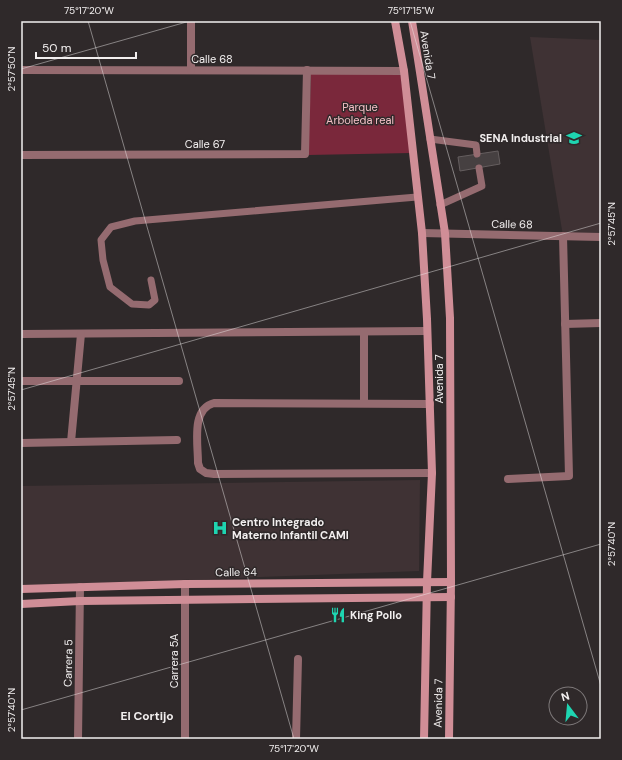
<svg xmlns="http://www.w3.org/2000/svg" width="622" height="760" viewBox="0 0 622 760" font-family="'DM Sans',sans-serif">
<style>
.built{fill:#3f3234}
.green{fill:#7a283b}
.building{fill:#464041;stroke:#655e5f}
.lines{fill:none;stroke-linecap:round;stroke-linejoin:round}
.service{stroke:#956b70;stroke-width:7}
.minor{stroke:#956b70;stroke-width:8}
.secondary{stroke:#d08e97;stroke-width:8}
.ticks{fill:none;stroke:#f2efef;stroke-width:1;stroke-opacity:0.45}
.labels{text-anchor:middle;stroke-width:3;stroke-linejoin:round;paint-order:stroke}
.street-label{font-size:11px;fill:#f2efef;stroke:#2f292a}
.park-label{font-size:11px;fill:#f4c0c6;stroke:#2f292a}
.poi-label{font-size:11px;font-weight:bold;fill:#f2efef;stroke:#2f292a;text-anchor:start}
.neighbourhood-label{font-size:12px;font-weight:bold;fill:#f2efef;stroke:#2f292a}
.neatline{fill:none;stroke:#f2efef;stroke-width:1.5}
.ticks-label{font-size:10px;text-anchor:middle;fill:#f2efef}
</style>
<rect width="100%" height="100%" fill="#2f292a"/>
<g class="built">
<path d="M530,37L601,40V237L563,236Z"/>
<path d="M420,480L419,571L21,586V486Z"/>
</g>
<path class="green" d="M400,71L411,153L308,155L311,74Z"/>
<path class="building" d="M498,151L500,164L460,171L458,157Z"/>
<g class="lines">
<g class="service">
<path d="M430,139L476,145L477,154"/>
<path d="M440,205L482,186L479,168"/>
<path d="M151,280L155,300L149,305L132,304L110,287L103,260L101,240L111,227L135,221L417,197"/>
</g>
<g class="minor">
<path d="M21,70L404,71"/>
<path d="M191,70V21"/>
<path d="M21,155L305,154L307,70"/>
<path d="M422,233L601,237"/>
<path d="M565,324L601,323"/>
<path d="M21,334L427,331"/>
<path d="M21,381H179"/>
<path d="M364,403V332"/>
<path d="M430,404L214,403C191,409 198,443 198,463L200,469L206,473L214,474L432,473"/>
<path d="M71,442L81,334"/>
<path d="M21,443L177,440"/>
<path d="M508,479L569,476L563,236"/>
<path d="M78,739L80,587"/>
<path d="M185,739V584"/>
<path d="M296,739L298,659"/>
</g>
<g class="secondary">
<path d="M395,21L404,71L422,233L427,319L432,473L427,582L424,739"/>
<path d="M412,21L445,233L450,318L451,582L449,739"/>
<path d="M21,589L185,584L451,582"/>
<path d="M21,604L80,601L451,597"/>
</g>
</g>
<path class="ticks" d="M88,21L294,739M410,21L601,686M21,69L190,21M21,390L601,223M21,710L601,544"/>
<defs>
<g id="university-bare" transform="scale(1.2)"><path d="M0-5L7-2L0 1L-7-2ZM-4 1L0 2.5L4 1V4Q0 6-4 4Z" fill="#1ed5b1" stroke="#2f292a" stroke-width="2.5" paint-order="stroke"/></g>
<g id="hospital-bare" transform="scale(1.2)"><path d="M-5-5h3v3.5h4V-5h3V5h-3V1.5h-4V5h-3Z" fill="#1ed5b1" stroke="#2f292a" stroke-width="2.5" paint-order="stroke"/></g>
<g id="restaurant-bare" transform="scale(1.2)"><path d="M-5-6h1v4h1v-4h1v4h1v-4h1v5L-1.5 .5V6h-2V.5L-5-1ZM5-6V6H3V1.5H1.5Q1.5-4 5-6Z" fill="#1ed5b1" stroke="#2f292a" stroke-width="2.5" paint-order="stroke"/></g>
</defs>
<g fill-rule="evenodd">
<use href="#university-bare" x="574" y="138"/>
<use href="#hospital-bare" x="220" y="528"/>
<use href="#restaurant-bare" x="338" y="615"/>
</g>
<g class="labels">
<g class="street-label">
<text transform="translate(428 55) rotate(81)" y="4">Avenida 7</text>
<text x="212" y="63">Calle 68</text>
<text x="205" y="148">Calle 67</text>
<text transform="translate(512 224) rotate(1)" y="4">Calle 68</text>
<text transform="translate(439 379) rotate(-90)" y="4">Avenida 7</text>
<text transform="translate(236 572) rotate(-1)" y="4">Calle 64</text>
<text transform="translate(174 661) rotate(-90)" y="4">Carrera 5A</text>
<text transform="translate(68 663) rotate(-89)" y="4">Carrera 5</text>
<text transform="translate(438 703) rotate(-89)" y="4">Avenida 7</text>
</g>
<g class="park-label">
<text x="360" y="111">Parque<tspan x="360" dy="13">Arboleda real</tspan></text>
</g>
<g class="poi-label">
<text x="562" y="142" text-anchor="end">SENA Industrial</text>
<text x="232" y="526">Centro Integrado<tspan x="232" dy="13">Materno Infantil CAMI</tspan></text>
<text x="350" y="619">King Pollo</text>
</g>
<g class="neighbourhood-label">
<text x="147" y="720">El Cortijo</text>
</g>
</g>
<rect width="622" height="760" fill="none" stroke="#2f292a" stroke-width="44"/>
<g transform="translate(568 706) rotate(344)"><circle r="19" fill="#2f292a" stroke="#7d7879"/>
<path d="M0-3L7 15L0 10L-7 15Z" fill="#1ed5b1"/>
<text y="-6" font-size="11" font-weight="bold" text-anchor="middle" fill="#f2efef">N</text>
</g>
<path d="M36 52v6h100v-6" fill="none" stroke="#f2efef" stroke-width="2"/>
<text x="42" y="52" font-size="12" fill="#f2efef" stroke="#2f292a" stroke-width="3" paint-order="stroke">50 m</text>
<rect x="22" y="22" width="578" height="716" class="neatline"/>
<g class="ticks-label">
<text x="89" y="14">75°17'20"W</text>
<text x="411" y="14">75°17'15"W</text>
<text transform="translate(11 69) rotate(-90)" y="4">2°57'50"N</text>
<text transform="translate(611 224) rotate(-90)" y="4">2°57'45"N</text>
<text transform="translate(11 389) rotate(-90)" y="4">2°57'45"N</text>
<text transform="translate(611 544) rotate(-90)" y="4">2°57'40"N</text>
<text transform="translate(11 710) rotate(-90)" y="4">2°57'40"N</text>
<text x="294" y="752">75°17'20"W</text>
</g>
</svg>
